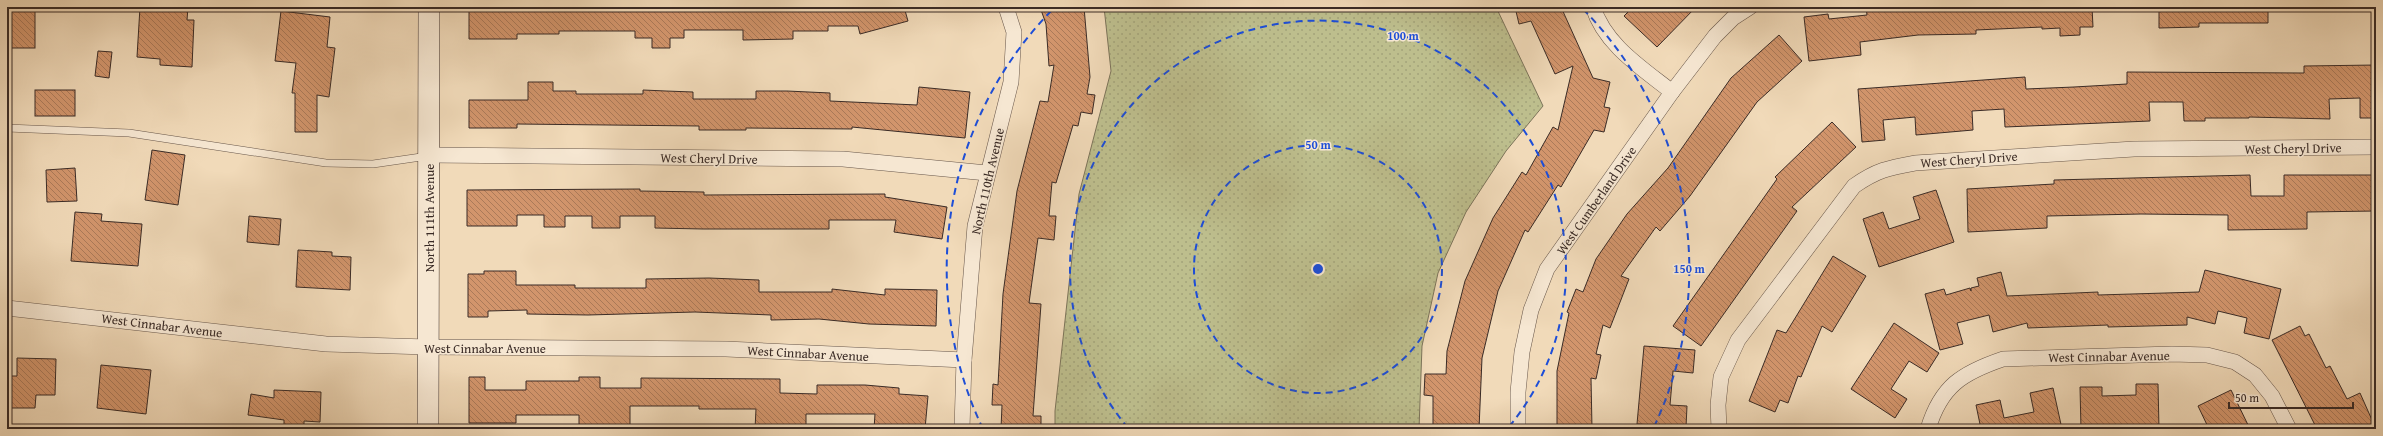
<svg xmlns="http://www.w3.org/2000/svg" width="2383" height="436" viewBox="0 0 2383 436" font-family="'Gentium Book Plus',serif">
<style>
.grass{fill:url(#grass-dots);stroke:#7c745a}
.building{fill:url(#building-back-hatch);stroke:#3a2b26}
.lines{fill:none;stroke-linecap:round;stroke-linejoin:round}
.lane-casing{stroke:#68574b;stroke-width:8}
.street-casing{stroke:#68574b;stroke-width:16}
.secondary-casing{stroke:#3a2b26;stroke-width:22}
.lane{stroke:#f6e7d2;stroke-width:7}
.street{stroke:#f6e7d2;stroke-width:15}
.secondary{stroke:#f6e7d2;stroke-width:21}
.ring{fill:none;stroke:#1d4ed8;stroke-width:2;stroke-dasharray:7 5}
.labels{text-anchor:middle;stroke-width:3;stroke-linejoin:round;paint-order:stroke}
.street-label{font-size:13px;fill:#3a2b26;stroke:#f6e7d2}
.centre{fill:#1d4ed8;stroke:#f6e7d2;stroke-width:2}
.ring-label{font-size:12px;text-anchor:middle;font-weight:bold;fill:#1d4ed8;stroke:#f6e7d2;stroke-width:3;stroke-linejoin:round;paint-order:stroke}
</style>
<defs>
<pattern id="grass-dots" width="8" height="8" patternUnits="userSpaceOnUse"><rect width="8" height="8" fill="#bdbe8d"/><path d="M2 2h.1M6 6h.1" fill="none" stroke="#a3a37a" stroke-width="1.8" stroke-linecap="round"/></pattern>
<pattern id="building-back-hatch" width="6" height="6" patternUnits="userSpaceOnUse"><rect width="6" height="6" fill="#d2956c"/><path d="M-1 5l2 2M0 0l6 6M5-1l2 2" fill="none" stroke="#ab7a59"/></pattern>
</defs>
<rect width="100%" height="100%" fill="#f1dab9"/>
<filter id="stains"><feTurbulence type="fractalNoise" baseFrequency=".005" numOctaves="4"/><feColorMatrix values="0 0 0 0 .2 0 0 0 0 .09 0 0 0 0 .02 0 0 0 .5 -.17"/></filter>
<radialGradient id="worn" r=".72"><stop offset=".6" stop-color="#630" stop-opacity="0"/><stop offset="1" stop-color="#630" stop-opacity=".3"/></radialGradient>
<path class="grass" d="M1104,7H1496L1543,106L1506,151L1466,212L1438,273L1422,346L1419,429H1055V411L1079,194L1111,71Z"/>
<g class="building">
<rect x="7" y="7" width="28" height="41"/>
<path d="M140,7H188L187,20H194L192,67L160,65V59L137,57Z"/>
<path d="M469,7H904L908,21L860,34L858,26H828V31H793V39L743,40V30H684V38H670V48H652V38H635V31H559V34H517V39H469Z"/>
<path d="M1040,7H1084L1090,77L1087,94L1095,95L1092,114L1081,112L1078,126L1073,125L1056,183L1052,182L1049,216H1056L1054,240L1038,238L1029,303L1041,304L1033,416H1041V429H1001L1002,405H992L993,384L998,385L1003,294L1017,191L1040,101L1048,102L1054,65L1049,66L1046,24Z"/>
<path d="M1515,7H1561L1593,78L1610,82L1604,107L1610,108L1604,132L1594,130L1561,187L1558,185L1528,232L1525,230L1498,291L1482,358L1479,429H1433V396L1424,395L1425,374H1446L1447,351L1465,281L1493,218L1522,172L1526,175L1553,127L1558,130L1573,66L1555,74L1531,21L1519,24Z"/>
<path d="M1633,7H1696L1657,47L1624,16Z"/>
<path d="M1866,7H2092L2093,27H2080V35L2060,36V28L2042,29V27L1976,30V34L1918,35L1860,42L1861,55L1809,61L1804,17L1828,14L1829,19L1867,15Z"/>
<path d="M2159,7H2268V23H2199V27L2159,28Z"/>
<path d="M281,11L330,17L327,47L335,48L329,97L317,95V132H295V93H292L296,63L275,61Z"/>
<path d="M1779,35L1802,61L1757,102L1690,196L1660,231L1656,227L1621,276L1629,279L1610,328L1603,325L1596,354L1601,355L1596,379L1591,378L1592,429H1557V371L1569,313L1567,312L1576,289L1583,292L1596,259L1627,214L1668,168L1731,78Z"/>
<path d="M98,51L112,52L109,78L95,76Z"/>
<path d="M2376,65V118H2360V98L2329,99L2330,119L2249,117V118H2205V121H2184L2183,102H2149L2150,121L2005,127L2004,109L1972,111L1973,130L1916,135L1915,117L1883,120L1885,140L1862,142L1858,89L2025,77L2026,89L2074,87L2127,84V72L2304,73V66Z"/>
<path d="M528,82H553V91H576V94H643V90L666,91L693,92V99H756V91H787L830,93V101L917,105L919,87L970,92L965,138L852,127V129L746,128V130H699V126L517,124V128H469V100H528Z"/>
<rect x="35" y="90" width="40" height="26"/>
<path d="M1832,122L1856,147L1792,207L1797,211L1701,346L1673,326L1777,179L1775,177Z"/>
<path d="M152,150L185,155L178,205L145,200Z"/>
<path d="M75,168L77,201L47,202L46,170Z"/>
<path d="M2250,175L2251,196H2284V175H2376V211L2307,212V229L2228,230V215L2141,214L2047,216V228L1968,232L1967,189L2054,184V180Z"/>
<path d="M640,189V191L704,192V195L885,194V197L947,207L942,239L894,232L896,220H829V229H703L655,228V216H620V228H592V216H565V227H544V215H517V226H467V190Z"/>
<path d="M1936,190L1954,242L1879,267L1863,219L1883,212L1889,229L1920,219L1913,197Z"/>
<path d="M75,212L102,214L101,221L142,224L138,266L71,261Z"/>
<path d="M249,216L281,219L279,245L247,242Z"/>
<path d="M298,250L332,252V256L351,257L350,290L296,287Z"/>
<path d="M1833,256L1866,276L1832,332L1822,326L1801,377L1798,376L1788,403L1780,400L1775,412L1749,401L1777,330L1786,333Z"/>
<path d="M2205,270L2281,289L2269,339L2244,333L2247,318L2218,311L2215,324L2187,317V325L2108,327V325L2028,328L2027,323L1993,332L1989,315L1957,323L1963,344L1940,350L1925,294L1944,289L1946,295L1970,288L1971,291V288L1979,286L1977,278L2001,272L2007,296L2098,292V295L2199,292Z"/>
<path d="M484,271H516V285H575V288H646V279L709,278L759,280V292H832V289L885,295V289L937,290L936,326L869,324L819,319L771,320V315L695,312L588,315L527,314V310L488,311V317H468V274H484Z"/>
<path d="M1894,323L1939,353L1927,372L1909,361L1891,389L1907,399L1895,418L1851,389Z"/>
<path d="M2300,326L2305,336L2309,334L2326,368L2330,366L2347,399L2360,393L2376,429H2317L2272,340Z"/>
<path d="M1644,346L1695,350L1693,373L1673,371L1670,405L1687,406L1686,427L1637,424Z"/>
<path d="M17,358L56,359L55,395H36L35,408H7V376H17Z"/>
<path d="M101,365L151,370L146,414L97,408Z"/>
<path d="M469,377H485V390H526V381H579V377H600V388H641V378L780,379V393L817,394V385H865L899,388V394L928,396L925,429H874L875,414H806V429H755L756,409H699V406H630V425H579V415H516V423H469Z"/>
<path d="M2136,384H2158L2159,429H2081L2080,387H2102V396L2136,395Z"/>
<path d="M2053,388L2062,429H1981L1976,405L2000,400L2004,418L2034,412L2030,393Z"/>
<path d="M274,390L321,392L320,422L304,421V429H284V420L248,415L251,394L274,398Z"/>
<path d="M2231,390L2250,429H2209L2198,406Z"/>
</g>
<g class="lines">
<g class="lane-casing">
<path id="lane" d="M7,128L129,133L326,163L373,164L428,156"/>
</g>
<g class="street-casing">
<g id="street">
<path d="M1593,7C1605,45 1642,68 1672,92"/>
<path d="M429,155L843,159L987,173"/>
<path d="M7,308L326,344L428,347L726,349L964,360"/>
<path d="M962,429L964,360L975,226L1011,82L1014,32L1006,7"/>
<path d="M1518,429V392L1522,352L1531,310L1547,269L1672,92L1715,36L1733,18L1750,7"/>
<path d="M1719,429L1718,405L1721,377L1738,340L1854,186C1877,170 1888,168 1915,163L2134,149L2376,147"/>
<path d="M1928,429C1941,386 1962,373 2003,359L2172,354L2207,355L2235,362L2255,375L2272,396L2289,429"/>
</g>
</g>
<g class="secondary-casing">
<path id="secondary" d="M428,429L429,7"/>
</g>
<use href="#lane" class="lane"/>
<use href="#street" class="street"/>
<use href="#secondary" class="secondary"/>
</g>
<g class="ring">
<circle cx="1318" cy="269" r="124"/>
<path d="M1128 428A248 248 0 1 1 1508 428"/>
<path d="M983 429A371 371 0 0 1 1053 9M1583 9A371 371 0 0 1 1653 429"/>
</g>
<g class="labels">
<g class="street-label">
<text transform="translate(2293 148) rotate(-1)" y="5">West Cheryl Drive</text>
<text transform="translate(709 158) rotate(1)" y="5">West Cheryl Drive</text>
<text transform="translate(1969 159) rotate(-4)" y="5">West Cheryl Drive</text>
<text transform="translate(987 181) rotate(-77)" y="5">North 110th Avenue</text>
<text transform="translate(1596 200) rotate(-55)" y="5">West Cumberland Drive</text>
<text transform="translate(429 218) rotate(-90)" y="5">North 111th Avenue</text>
<text transform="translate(162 325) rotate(7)" y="5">West Cinnabar Avenue</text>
<text x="485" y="353">West Cinnabar Avenue</text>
<text transform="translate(808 353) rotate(3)" y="5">West Cinnabar Avenue</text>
<text transform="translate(2109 356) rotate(-1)" y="5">West Cinnabar Avenue</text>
</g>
</g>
<circle cx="1318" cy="269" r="6" class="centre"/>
<g class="ring-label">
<text x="1403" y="40">100 m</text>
<text x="1318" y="149">50 m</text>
<text x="1689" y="273">150 m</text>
</g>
<rect width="2383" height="436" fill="none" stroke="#f1dab9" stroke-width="24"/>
<rect x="8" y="8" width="2367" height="420" fill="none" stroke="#3a2b26" stroke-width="2"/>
<rect x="12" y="12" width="2359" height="412" fill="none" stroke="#3a2b26"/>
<path d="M2229 402v6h124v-6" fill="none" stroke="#3a2b26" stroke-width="2"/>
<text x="2235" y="402" font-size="12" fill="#3a2b26" stroke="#f6e7d2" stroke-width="3" paint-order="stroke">50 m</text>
<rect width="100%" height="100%" filter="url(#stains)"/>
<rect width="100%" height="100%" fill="url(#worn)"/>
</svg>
